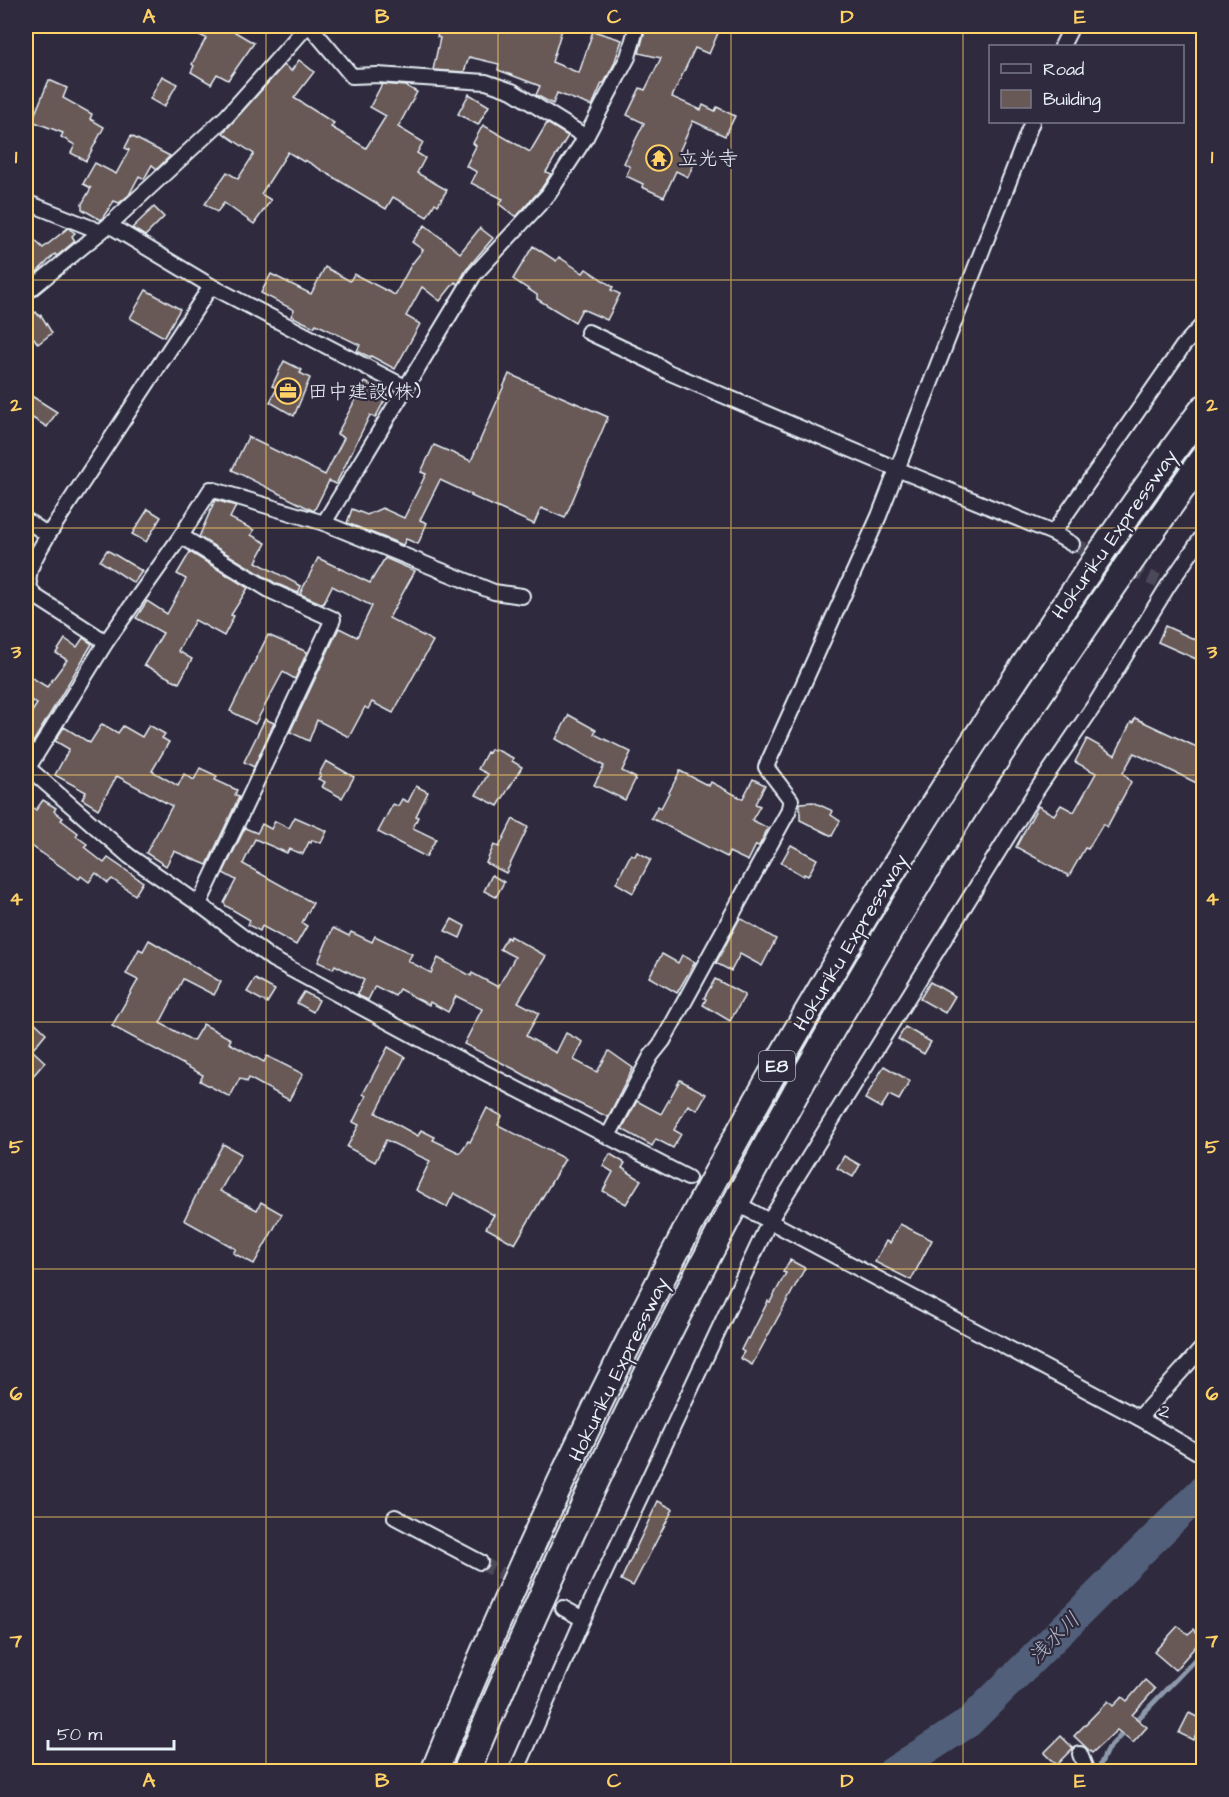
<svg xmlns="http://www.w3.org/2000/svg" width="1229" height="1797" viewBox="0 0 1229 1797" font-family="'Architects Daughter','Klee One',sans-serif">
<style>
.lines{fill:none;stroke-linecap:round;stroke-linejoin:round}
.stream{stroke:#8d99ac;stroke-width:5}
.river{stroke:#515f7a;stroke-width:30}
.building{fill:#685856;stroke:#e8f1f8;stroke-width:1.5}
.street-tunnel{stroke:#4b4859;stroke-width:14;stroke-dasharray:14 7;stroke-linecap:butt}
.street-casing{stroke:#e8f1f8;stroke-width:18}
.highway-casing{stroke:#e8f1f8;stroke-width:30}
.street{stroke:#2f2a3d;stroke-width:14}
.highway{stroke:#2f2a3d;stroke-width:26}
.grid{fill:none;stroke:#ffd166;stroke-width:1.5;stroke-opacity:0.55}
.labels{text-anchor:middle;stroke-width:4.5;stroke-linejoin:round;paint-order:stroke}
.shield{fill:#2f2a3d;stroke:#b0b5c0;stroke-width:1.5}
.shield-label{font-size:18px;font-weight:bold;fill:#e8f1f8}
.poi-label{font-size:20px;fill:#e8f1f8;stroke:#2f2a3d;text-anchor:start}
.street-label{font-size:20px;fill:#e8f1f8;stroke:#2f2a3d}
.water-label{font-size:21px;font-style:italic;fill:#acb7c6;stroke:#2f2a3d}
.neatline{fill:none;stroke:#ffd166;stroke-width:2}
.grid-label{font-size:20px;text-anchor:middle;font-weight:bold;fill:#ffd166}
</style>
<rect width="100%" height="100%" fill="#2f2a3d"/>
<filter id="ink" filterUnits="userSpaceOnUse"><feTurbulence type="fractalNoise" baseFrequency=".0167" numOctaves="2"/><feDisplacementMap in="SourceGraphic" scale="12" xChannelSelector="R" yChannelSelector="G"/><feConvolveMatrix kernelMatrix="1 2 1 2 8 2 1 2 1" color-interpolation-filters="sRGB"/></filter>
<g filter="url(#ink)">
<g class="lines">
<g class="stream">
<path d="M1134,1723L1204,1650"/>
<path d="M1097,1772L1107,1750L1125,1731"/>
</g>
<path class="river" d="M892,1772L968,1723L1204,1489"/>
</g>
<g class="building">
<path d="M180,26H225L254,43L228,80L217,74L211,84L191,72L194,66L192,64L206,38Z"/>
<path d="M440,26H563L552,62L579,73L593,31L622,40L614,64L604,83H602L592,106L557,93L553,104L536,95L540,86L498,70L499,64L469,57L464,72L433,70L440,38L437,37Z"/>
<path d="M646,26H721L709,54L695,48L672,97L701,110L703,105L715,111L717,107L735,116L725,136L693,121L679,152L696,159L688,177L676,171L664,197L642,187L643,184L626,176L630,167L624,163L644,123L627,115L640,88L645,90L661,58L639,53Z"/>
<path d="M299,60L314,72L294,98L334,123L331,127L366,148L386,116L370,107L382,84L406,86L417,92L398,127L423,142L417,153L425,158L417,173L447,190L438,205L435,203L427,217L393,197L386,209L305,160L304,162L288,152L261,194L271,200L254,224L224,203L217,212L205,204L227,172L238,179L254,154L223,133L284,65L291,71Z"/>
<path d="M162,76L177,84L164,107L150,99Z"/>
<path d="M49,80L67,88L63,98L92,114L90,119L104,127L86,161L71,153L75,145L61,137L63,133L32,121Z"/>
<path d="M469,94L489,106L478,125L458,114Z"/>
<path d="M547,123L568,136L546,172L551,174L541,189L516,217L499,204L503,199L471,183L477,172L466,166L476,146L473,143L483,125L530,152Z"/>
<path d="M131,136L170,156L157,169L152,165L144,179L139,176L129,195L119,203L114,201L101,220L82,209V204L91,188L83,184L95,163L116,174L129,150L125,148Z"/>
<path d="M154,207L164,217L145,236L132,228Z"/>
<path d="M425,225L460,253L480,228L493,238L466,270L458,284L455,282L440,301L422,287L406,316L420,324L395,369L371,356L370,357L357,351L360,345L316,324L314,327L291,316L294,310L261,293L271,274L311,294L325,267L350,281L354,274L395,295L411,265L423,250L412,242Z"/>
<path d="M68,228L75,233L72,236L75,241L57,256L55,254L37,272L26,262V232L43,248Z"/>
<path d="M533,246L556,261L559,257L583,273L586,269L613,287L611,290L620,294L607,320L582,309L575,322L537,299V295L513,279Z"/>
<path d="M146,290L180,309L164,337L130,318Z"/>
<path d="M36,312L40,317L41,315L52,333L38,344L34,338L26,344V321Z"/>
<path d="M284,361L302,370L300,373L310,378L294,416L270,402L277,388L272,386Z"/>
<path d="M509,374L608,417L565,518L541,508L534,524L471,496L472,495L440,480L420,520L427,523L418,544L406,539L403,545L347,523L352,509L367,515L382,508L404,518L426,474L421,472L434,445L471,461Z"/>
<path d="M365,382L388,394L375,418L370,415L336,484L329,481L314,511L232,470L248,437L325,475L344,438L337,434Z"/>
<path d="M30,395L57,412L47,427L26,414V403Z"/>
<path d="M215,500L236,506L230,518L254,530L251,535L266,543L256,562L301,586L298,593L275,583L199,537Z"/>
<path d="M148,509L161,517L146,542L132,534Z"/>
<path d="M107,550L142,571L134,583L100,561Z"/>
<path d="M190,552L248,588L231,615L234,616L224,636L195,620L178,651L192,659L179,683L144,665L163,633L136,618L147,601L167,614L186,579L177,574Z"/>
<path d="M318,558L370,583L385,558L415,571L389,618L433,641L393,713L372,702L368,709L365,707L349,737L317,720L309,741L290,732L339,628L357,637L372,606L332,586L323,604L300,594Z"/>
<path d="M1165,626L1203,643V662L1158,642Z"/>
<path d="M268,635L307,652L295,679L283,672L255,724L230,711Z"/>
<path d="M83,638L92,644L26,754V721L37,704L26,697V674L47,687L67,660L56,653L65,639L77,647Z"/>
<path d="M569,715L596,730L594,734L631,752L622,771L636,778L625,800L594,785L604,766L556,739Z"/>
<path d="M1135,718L1203,750V786L1134,753L1123,773L1131,782L1107,827L1103,824L1088,849L1085,848L1069,876L1016,847L1038,806L1054,815L1061,805L1074,812L1096,773L1075,762L1087,739L1115,755L1131,722L1133,723Z"/>
<path d="M265,719L274,723L254,767L244,762Z"/>
<path d="M102,724L118,733L123,726L142,737L149,725L165,734L162,738L169,742L152,771L178,786L184,774L194,780L200,768L217,776L215,780L237,790L235,795L239,797L207,865L174,851L166,866L146,853L172,806L117,776L98,809L82,799L86,792L55,775L69,749L55,741L64,727L90,743Z"/>
<path d="M491,749L494,751L495,749L513,758L512,761L522,767L498,806L476,795L488,774L478,769L487,752L489,753Z"/>
<path d="M326,761L354,777L342,798L322,787L325,782L318,779L321,775L319,774Z"/>
<path d="M680,771L709,786L711,782L741,798H743L753,779L765,785L755,804L760,806L752,820L768,828L759,846L756,845L748,861L729,852L727,857L651,818L658,806L661,808Z"/>
<path d="M416,786L428,792L416,816L418,817L413,828L436,839L426,857L378,832L393,804L398,806L402,799L408,802Z"/>
<path d="M43,800L56,808L54,811L63,818L61,820L78,833L76,836L87,844L84,847L104,863L108,858L143,882L135,895L112,879L108,883L96,873L89,882L81,876L79,879L26,842V832L31,824L26,820V802L36,810Z"/>
<path d="M813,802L833,811L831,815L840,821L832,836L800,820V803Z"/>
<path d="M295,817L327,831L321,843L312,840L311,843L309,842L303,854L289,849L287,853L255,839L243,864L313,903L302,923L307,926L296,945L262,926L260,931L248,925L250,920L226,906L224,903L236,880L223,873L245,828L257,833L262,824L271,829L275,821L289,828Z"/>
<path d="M513,819L528,827L506,873L486,863L494,845L499,847Z"/>
<path d="M791,845L817,859L808,876L804,874L803,876L781,863Z"/>
<path d="M637,852L651,859L633,893L616,883L631,854L635,856Z"/>
<path d="M492,875L504,882L496,897L484,891Z"/>
<path d="M740,918L776,939L762,966L740,954L731,971L716,963Z"/>
<path d="M452,919L465,926L460,938L445,931Z"/>
<path d="M333,928L349,936L351,932L372,942L375,936L412,954L408,961L431,973L438,958L471,976L472,973L498,987L515,957L500,949L507,937L509,939L510,936L546,956L518,1002L539,1013L526,1036L556,1053L566,1033L583,1042L574,1060L597,1072L609,1051L633,1068L608,1117L556,1093L514,1069L464,1044L482,1009L456,996L448,1012L430,1002L429,1005L399,989L395,996L375,986L368,1000L357,995L364,980L335,965L333,969L318,962Z"/>
<path d="M149,940L221,982L214,995L183,979L160,1023L193,1041L203,1024L231,1039L229,1043L264,1062L267,1056L303,1074L289,1100L249,1078L247,1082L240,1078L230,1097L200,1081L203,1075L112,1026L138,980L126,974L139,949L143,951Z"/>
<path d="M662,954L678,963L682,955L695,962L677,993L649,977Z"/>
<path d="M255,979L275,990L267,1003L247,992Z"/>
<path d="M715,979L745,995L730,1021L703,1005L706,999L704,998Z"/>
<path d="M930,982L955,996L945,1013L920,999Z"/>
<path d="M304,992L319,1000L313,1012L297,1003Z"/>
<path d="M26,1014L46,1033L32,1050L45,1062L26,1084Z"/>
<path d="M905,1027L931,1042L924,1054L898,1039Z"/>
<path d="M388,1047L405,1057L376,1113L418,1136L421,1130L435,1137L433,1140L460,1153L468,1141L470,1142L487,1108L502,1116L498,1125L565,1159L515,1244L486,1228L494,1215L454,1193L447,1207L416,1190L430,1161L386,1140L375,1162L347,1147L359,1125L353,1122L366,1096L363,1094Z"/>
<path d="M884,1066L910,1081L899,1100L889,1095L881,1108L865,1099Z"/>
<path d="M680,1080L706,1094L697,1110L688,1105L674,1130L681,1134L673,1148L656,1139L652,1146L622,1129L637,1101L661,1114Z"/>
<path d="M223,1144L241,1154L220,1191L257,1210L261,1202L282,1214L254,1264L233,1253L236,1249L184,1220L206,1175Z"/>
<path d="M610,1154L625,1163L622,1168L641,1180L626,1204L603,1191L613,1172L603,1166Z"/>
<path d="M844,1156L860,1165L853,1177L837,1168Z"/>
<path d="M900,1224L932,1240L911,1280L875,1262L886,1241L890,1243Z"/>
<path d="M790,1260L805,1268L752,1365L740,1358L744,1352L741,1350L747,1338L749,1339L768,1301L770,1302L786,1273L783,1272Z"/>
<path d="M658,1501L673,1509L633,1586L621,1580Z"/>
<path d="M1178,1626L1188,1634L1194,1629L1202,1639L1175,1670L1154,1652Z"/>
<path d="M1145,1680L1155,1689L1132,1715L1147,1727L1133,1743L1117,1730L1092,1753L1074,1736L1108,1701L1113,1706L1122,1697L1127,1701Z"/>
<path d="M1189,1713L1203,1720L1193,1740L1179,1733Z"/>
<path d="M1061,1736L1073,1748L1056,1765L1044,1753Z"/>
</g>
<g class="lines">
<g class="street-tunnel">
<path d="M1072,544L1158,581"/>
<path d="M480,1562L563,1608"/>
</g>
<g class="street-casing">
<g id="street">
<path d="M310,26L352,76L377,75L486,82L512,91L586,137"/>
<path d="M1062,46L1072,26"/>
<path d="M26,202L99,231"/>
<path d="M109,225L211,286L405,387"/>
<path d="M26,293L109,225L227,116L307,26"/>
<path d="M588,332L652,362L668,372L897,469L1053,533L1072,544"/>
<path d="M26,520L48,535"/>
<path d="M324,523L494,592L522,596"/>
<path d="M1053,533L1183,346L1204,323"/>
<path d="M181,536L271,591L333,619L199,904"/>
<path d="M106,642L35,596C18,578 39,552 48,535L211,286"/>
<path d="M26,766L129,856L199,904L272,959L426,1042L688,1178"/>
<path d="M26,771L106,642L181,536L211,489L324,523L474,275L548,195L586,137L628,57L637,26"/>
<path d="M608,1136L651,1056L663,1041L788,812L791,800L766,767L879,516L1032,122"/>
<path d="M745,1208L1139,1418L1204,1456"/>
<path d="M1139,1418L1204,1346"/>
<path d="M395,1517L480,1562"/>
<path d="M563,1608L583,1619"/>
<path d="M1080,1754L1087,1772"/>
<path d="M516,1772L583,1619L770,1220L1034,794L1096,703L1168,586L1204,534"/>
</g>
</g>
<g class="highway-casing">
<g id="highway">
<path d="M434,1772C587,1394 781,1033 1006,693C1070,597 1135,501 1204,408"/>
<path d="M466,1772C598,1456 753,1151 932,860C1017,722 1110,589 1204,457"/>
</g>
</g>
<use href="#street" class="street"/>
<use href="#highway" class="highway"/>
</g>
</g>
<path class="grid" d="M266,26V1772M498,26V1772M731,26V1772M963,26V1772M26,280H1204M26,528H1204M26,775H1204M26,1022H1204M26,1269H1204M26,1517H1204"/>
<defs>
<g id="temple-ring" transform="scale(1.35)"><circle r="9.5" fill="#2f2a3d" stroke="#ffd166" stroke-width="1.5"/><path d="M0-6L5-2H3V0L6.5 2.5H4V6H1.5V3h-3V6H-4V2.5H-6.5L-3 0V-2H-5Z" fill="#ffd166"/></g>
<g id="office-ring" transform="scale(1.35)"><circle r="9.5" fill="#2f2a3d" stroke="#ffd166" stroke-width="1.5"/><path d="M-6-3h4V-5.5h4V-3h4V5H-6ZM-1-4.5V-3h2v-1.5ZM-6 0V1H6V0Z" fill="#ffd166"/></g>
</defs>
<g fill-rule="evenodd">
<use href="#temple-ring" x="659" y="158"/>
<use href="#office-ring" x="288" y="391"/>
</g>
<g class="labels">
<rect class="shield" x="759" y="1051" width="36" height="30" rx="4.5"/>
<g class="shield-label">
<text x="777" y="1072">E8</text>
</g>
<g class="poi-label">
<text x="678" y="165">立光寺</text>
<text x="308" y="398">田中建設(株)</text>
</g>
<g class="street-label">
<text transform="translate(1114 534) rotate(-55)" y="7">Hokuriku Expressway</text>
<text transform="translate(850 942) rotate(-59)" y="7">Hokuriku Expressway</text>
<text transform="translate(618 1369) rotate(-64)" y="7">Hokuriku Expressway</text>
<text transform="translate(1166 1411) rotate(30)" y="7">2</text>
</g>
<g class="water-label">
<text transform="translate(1054 1638) rotate(-45)" y="7">浅水川</text>
</g>
</g>
<rect width="1229" height="1797" fill="none" stroke="#2f2a3d" stroke-width="66"/>
<rect x="989" y="45" width="195" height="78" fill="#2f2a3d" stroke="#797a88" stroke-width="1.5"/>
<rect x="1001" y="64" width="30" height="9" fill="#2f2a3d" stroke="#797a88" stroke-width="1.5"/>
<text x="1043" y="75" font-size="18" fill="#e8f1f8">Road</text>
<rect x="1001" y="90" width="30" height="18" fill="#685856" stroke="#797a88" stroke-width="1.5"/>
<text x="1043" y="105" font-size="18" fill="#e8f1f8">Building</text>
<path d="M48 1740v9h126v-9" fill="none" stroke="#e8f1f8" stroke-width="3"/>
<text x="57" y="1740" font-size="18" fill="#e8f1f8" stroke="#2f2a3d" stroke-width="4.5" paint-order="stroke">50 m</text>
<rect x="33" y="33" width="1163" height="1731" class="neatline"/>
<g class="grid-label">
<text x="149" y="23">A</text>
<text x="382" y="23">B</text>
<text x="614" y="23">C</text>
<text x="847" y="23">D</text>
<text x="1080" y="23">E</text>
<text x="16" y="163">1</text>
<text x="1212" y="163">1</text>
<text x="16" y="411">2</text>
<text x="1212" y="411">2</text>
<text x="16" y="658">3</text>
<text x="1212" y="658">3</text>
<text x="16" y="905">4</text>
<text x="1212" y="905">4</text>
<text x="16" y="1153">5</text>
<text x="1212" y="1153">5</text>
<text x="16" y="1400">6</text>
<text x="1212" y="1400">6</text>
<text x="16" y="1647">7</text>
<text x="1212" y="1647">7</text>
<text x="149" y="1787">A</text>
<text x="382" y="1787">B</text>
<text x="614" y="1787">C</text>
<text x="847" y="1787">D</text>
<text x="1080" y="1787">E</text>
</g>
</svg>
